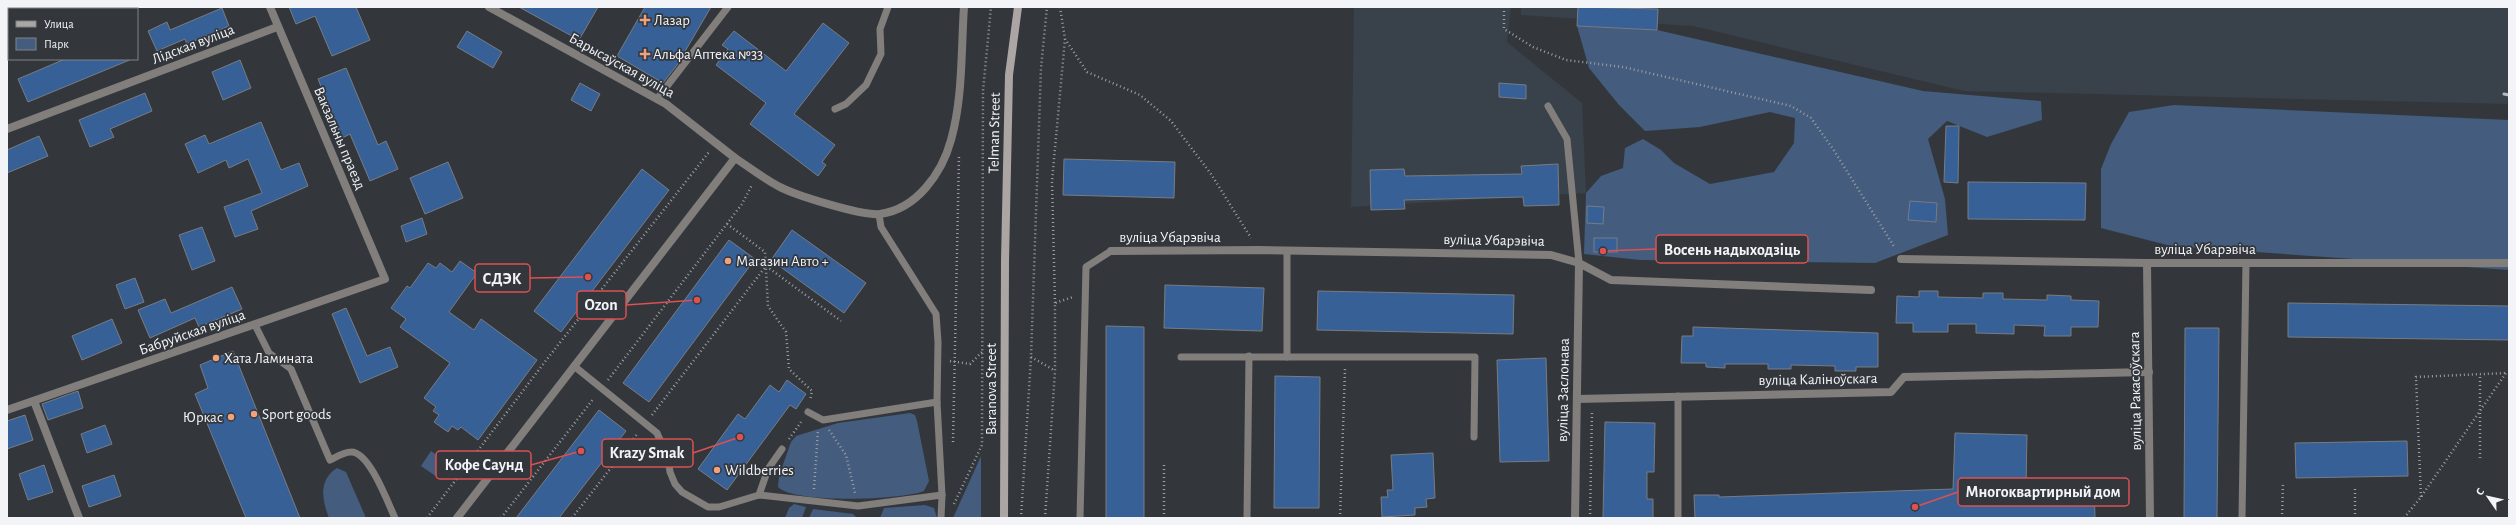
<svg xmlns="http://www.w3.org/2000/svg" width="2516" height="525" viewBox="0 0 2516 525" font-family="'Alegreya Sans',sans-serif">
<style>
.built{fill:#39414b}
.green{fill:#445c7d}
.building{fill:#376097;stroke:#787c82}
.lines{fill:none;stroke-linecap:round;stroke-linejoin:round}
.path{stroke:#9c9fa3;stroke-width:2.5;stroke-dasharray:1 3;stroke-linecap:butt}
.service{stroke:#817e7c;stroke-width:7}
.minor{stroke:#817e7c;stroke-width:8}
.secondary{stroke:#aba6a3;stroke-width:8}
.rail{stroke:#b7babe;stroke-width:3}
.poi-dot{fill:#f1a17b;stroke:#33373c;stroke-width:1.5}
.labels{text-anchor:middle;stroke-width:3.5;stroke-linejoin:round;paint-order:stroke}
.poi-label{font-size:15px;fill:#f2f4f7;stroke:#33373c;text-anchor:start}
.street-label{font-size:15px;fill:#f2f4f7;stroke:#33373c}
.leader{fill:none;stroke:#dc5151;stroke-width:1.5}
.callout-dot{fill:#dc5151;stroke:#33373c;stroke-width:1.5}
.callout{fill:#33373c;stroke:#dc5151;stroke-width:1.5}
.callout-label{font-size:16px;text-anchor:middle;font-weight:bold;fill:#f2f4f7}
</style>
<rect width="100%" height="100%" fill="#33373c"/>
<g class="built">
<path d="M1354,7H1511L1507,42L1582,103L1586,193L1351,207Z"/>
<path d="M1521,7H2509V104L1964,91L1693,26L1521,15Z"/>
</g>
<g class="green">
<path d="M1577,26L1657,30L1923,91L2041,101L2042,120L1987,137L1947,121L1928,139L1945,199L1948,235L1875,263L1640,260L1584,254L1586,193L1601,176L1623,168L1625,148L1643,139L1661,150L1674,163L1710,184L1774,172L1794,143L1795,118L1770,112L1700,127L1645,131L1619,105L1589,68Z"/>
<path d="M2174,105L2509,120V270L2171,246L2101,228V169L2111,144L2129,112Z"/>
<path d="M910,413L915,415L917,421L929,481L924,491C902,500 794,504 778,487L779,476L791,442L796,436L838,423Z"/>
<path d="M431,451L447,462L437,477L421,466Z"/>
<path d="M981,456V518H953Z"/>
<path d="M337,468L346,472L366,518H329C322,500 318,480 337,468Z"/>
<path d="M794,504L806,507L802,518H785L789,508Z"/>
<path d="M925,505L934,508L937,518H880L884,508Z"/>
<path d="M813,509L853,514L857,518H809Z"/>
</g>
<g class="building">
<path d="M289,7H356L370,40L332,56L315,16L296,24Z"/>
<path d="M519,7H598L579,40Z"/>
<path d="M645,7H711L677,65L663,83L617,56Z"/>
<path d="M1578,7L1658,9L1657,30L1577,26Z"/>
<path d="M222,8L229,26L187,44L185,39L157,51L148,31L167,22L170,30Z"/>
<path d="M823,23L849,43L794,114L835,145L822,162L826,165L818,176L750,124L766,103L716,65L728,49L722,45L734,31L786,71Z"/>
<path d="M467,31L502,52L493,68L457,47Z"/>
<path d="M65,59H132L28,102L18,79Z"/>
<path d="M240,60L251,88L223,100L212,72Z"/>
<path d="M346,68L378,145L386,141L398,169L370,181L350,134L342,138L318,79Z"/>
<path d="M580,83L600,94L591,111L571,100Z"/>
<path d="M1499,83L1526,85V99L1499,97Z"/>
<path d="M145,93L152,111L110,129L114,137L90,147L79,120Z"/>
<path d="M261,122L281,170L299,163L308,186L251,211L258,229L235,237L224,207L262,193L248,159L229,168L226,160L198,173L185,144L205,135L209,144Z"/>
<path d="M1946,126H1959L1958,183L1944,182Z"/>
<path d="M39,136L48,156L7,173V150Z"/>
<path d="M1064,159L1175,162L1174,198L1063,195Z"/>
<path d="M448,162L463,198L425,214L410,178Z"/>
<path d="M1558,164L1559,205L1524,206L1523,197L1404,200L1405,209L1371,210L1370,170L1404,169L1405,176L1522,174L1521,166Z"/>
<path d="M642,169L669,190L561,332L534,311Z"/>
<path d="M1968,182L2086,183L2085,220L1968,219Z"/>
<path d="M1910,201L1937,203L1936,222L1908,220Z"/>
<path d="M1587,206L1604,207L1603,224L1587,223Z"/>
<path d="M422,218L427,234L406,242L401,226Z"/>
<path d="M202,227L215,261L192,270L179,235Z"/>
<path d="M792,230L866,283L844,313L771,260Z"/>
<rect x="1594" y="238" width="23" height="14"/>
<path d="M729,240L755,259L649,402L623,383Z"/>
<path d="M460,261L477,273L449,312L474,330L481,319L537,360L478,440L461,427L458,430L452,426L448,432L434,422L439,415L433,411L436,407L424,398L450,363L400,327L406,319L391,308L407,286L410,288L428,263L436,268L440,263L452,272Z"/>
<path d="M135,278L144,302L125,309L116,285Z"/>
<path d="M1165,285L1264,288L1262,331L1164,328Z"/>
<path d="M232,287L242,309L199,327L195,318L150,338L138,310L165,299L171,313Z"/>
<path d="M1318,291L1514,295L1513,334L1317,330Z"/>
<path d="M1919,291H1938V297L1983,298V293H2003V299L2047,300V295L2071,296V300L2099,301L2098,327H2071V336H2044L2045,326L2014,325V334L1976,333V324H1948V332H1913V323H1896L1897,296L1919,297Z"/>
<path d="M2288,303L2509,306V340L2288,337Z"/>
<path d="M346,308L367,356L390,347L398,367L360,383L332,314Z"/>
<path d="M112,319L122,343L82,360L72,336Z"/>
<path d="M1106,326L1144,327V518H1106Z"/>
<path d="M1693,327L1878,333V367H1856V371H1835V366L1791,365V369H1768V364H1725V368L1706,367V363H1681L1682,336H1693Z"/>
<path d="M2185,328H2219L2217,518H2184Z"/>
<path d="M233,351L300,518H246L195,394L208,388L200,365Z"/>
<path d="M1546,358L1549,461L1500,462L1497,360Z"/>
<path d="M1275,376L1320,377L1319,508H1274Z"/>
<path d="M787,380L806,394L796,409L790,405L727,490L698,469L738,414L745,419L770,385L779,392Z"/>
<path d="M78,391L83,408L48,420L42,404Z"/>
<path d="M599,410L626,431L559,518H516Z"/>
<path d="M25,415L33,440L7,449V421Z"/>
<path d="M1605,422L1655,423L1654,472H1647V499H1653V518H1603Z"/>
<path d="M105,425L112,444L87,453L81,434Z"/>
<path d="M1955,433L2027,435L2026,487L2094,484L2095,518H1695L1694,495H1719V497L1953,489Z"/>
<path d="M2407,441L2408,476L2296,478L2295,443Z"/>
<path d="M1433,453L1435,498L1426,499L1427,507L1415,508V515L1382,517L1381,497H1388L1387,490H1393L1391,455Z"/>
<path d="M44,465L53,492L28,500L19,474Z"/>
<path d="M114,475L121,496L89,507L82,486Z"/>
</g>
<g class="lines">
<g class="path">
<path d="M1060,7L1065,39L1087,72L1140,95L1171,121L1211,174L1251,238"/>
<path d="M1504,7V29L1533,47L1566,60L1623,67L1791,106L1811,118L1833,149L1895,248"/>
<path d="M727,224L765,252L768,306L786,332L789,369L812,391L810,401"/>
<path d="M1055,303L1052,181L1065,39"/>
<path d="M1031,357L1054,370"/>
<path d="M950,361L970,364L983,351"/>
<path d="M608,380L742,204L752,185"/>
<path d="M652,415L766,266L841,321"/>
<path d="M829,430L846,455L855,493"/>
<path d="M789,439L801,422"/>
<path d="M953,442L959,156"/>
<path d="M2480,458V374"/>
<path d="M814,489L818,430"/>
<path d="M2421,497L2416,377L2506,373"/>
<path d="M954,504L982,445L983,91L991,7"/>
<path d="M427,518L544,363L709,152"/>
<path d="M501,518L594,398"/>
<path d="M572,518L638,433"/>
<path d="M1021,518L1031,357L1041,68L1047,7"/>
<path d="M1045,518L1055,371V303L1073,297"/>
<path d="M1164,518V463"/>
<path d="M1340,518L1345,369"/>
<path d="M1590,518L1592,411"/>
<path d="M2282,518L2283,483"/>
<path d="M2355,518V487"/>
<path d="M2404,518L2421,497L2506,373H2509"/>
</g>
<g class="service">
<path d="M657,99L728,7"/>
<path d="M1548,106L1567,139L1579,263"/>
<path d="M835,109L846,104L866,85L881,54L880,29L888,7"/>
<path d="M255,325L269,353L291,369L330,460C336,457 344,452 351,452C369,451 388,503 395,518"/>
<path d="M1181,357H1287V251"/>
<path d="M1287,357H1475L1474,437"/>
<path d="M574,366L657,433L668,458L670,472L675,484L682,492L708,507H719L759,495L768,469L782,449"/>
<path d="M1678,396V518"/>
<path d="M808,412L823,420L937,402"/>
<path d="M759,495L858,506L942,495L937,402L938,342L936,314L881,227L879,214"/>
<path d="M1247,517L1249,356"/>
<path d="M941,518L942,495"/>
<path d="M1080,518L1086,267L1111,251"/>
<path d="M2242,518L2246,263"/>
</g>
<g class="minor">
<path d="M489,7L666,104L735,158"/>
<path d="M7,129L277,27"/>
<path d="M1111,251L1259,250L1551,255L1579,263L1611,280L1871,290"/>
<path d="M1901,259L2147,263H2509"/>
<path d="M2147,263L2150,518"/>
<path d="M1577,399L1891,392L1904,377L2149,372"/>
<path d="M34,401L79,518"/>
<path d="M7,410L385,279L270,7"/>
<path d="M457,518L735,158C749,167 763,178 778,186C794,195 862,216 880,214C917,209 942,173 951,140C963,98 961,50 964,7"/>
<path d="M1575,518L1579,263"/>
</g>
<path class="secondary" d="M1004,518L1005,261L1009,75L1018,7"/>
<path class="rail" d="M2504,94L2509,95"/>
</g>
<g class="poi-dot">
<path d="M643 14h4v4h4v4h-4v4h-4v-4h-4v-4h4z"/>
<path d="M643 48h4v4h4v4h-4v4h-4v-4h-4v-4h4z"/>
<circle cx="728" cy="261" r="4"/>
<circle cx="216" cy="358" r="4"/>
<circle cx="254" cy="414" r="4"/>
<circle cx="231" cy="417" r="4"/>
<circle cx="717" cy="470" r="4"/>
</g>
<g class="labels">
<g class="poi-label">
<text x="654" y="25">Лазар</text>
<text x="653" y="59">Альфа Аптека №33</text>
<text x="736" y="266">Магазин Авто +</text>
<text x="224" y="363">Хата Ламината</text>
<text x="262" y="419">Sport goods</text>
<text x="223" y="422" text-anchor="end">Юркас</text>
<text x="725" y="475">Wildberries</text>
</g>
<g class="street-label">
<text transform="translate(193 44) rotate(-21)" y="5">Лідская вуліца</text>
<text transform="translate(622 65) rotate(29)" y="5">Барысаўская вуліца</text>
<text transform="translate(994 133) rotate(-89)" y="5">Telman Street</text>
<text transform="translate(340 138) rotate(67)" y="5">Вакзальны праезд</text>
<text x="1170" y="242">вуліца Убарэвіча</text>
<text transform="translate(1494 240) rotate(1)" y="5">вуліца Убарэвіча</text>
<text x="2205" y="254">вуліца Убарэвіча</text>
<text transform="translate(192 332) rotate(-19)" y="5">Бабруйская вуліца</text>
<text transform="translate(1818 379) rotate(-1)" y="5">вуліца Каліноўскага</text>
<text transform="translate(991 389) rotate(-90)" y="5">Baranova Street</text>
<text transform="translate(1563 390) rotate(-89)" y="5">вуліца Заслонава</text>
<text transform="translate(2135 391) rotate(-91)" y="5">вуліца Ракасоўскага</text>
</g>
</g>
<path class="leader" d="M1603 251L1656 249M588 277L530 278M697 300L626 305M740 437L693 453M581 451L531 465M1915 507L1958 492"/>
<g class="callout-dot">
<circle cx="1603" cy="251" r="4"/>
<circle cx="588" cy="277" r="4"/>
<circle cx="697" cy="300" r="4"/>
<circle cx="740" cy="437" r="4"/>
<circle cx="581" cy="451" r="4"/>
<circle cx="1915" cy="507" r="4"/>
</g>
<g class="callout">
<rect x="1656" y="235" width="152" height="28" rx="4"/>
<rect x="475" y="264" width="55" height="28" rx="4"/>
<rect x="577" y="291" width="49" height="28" rx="4"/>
<rect x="602" y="439" width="91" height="28" rx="4"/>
<rect x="436" y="451" width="95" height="28" rx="4"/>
<rect x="1958" y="478" width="171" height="28" rx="4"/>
</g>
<g class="callout-label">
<text x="1732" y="255">Восень надыходзіць</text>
<text x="502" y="284">СДЭК</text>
<text x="601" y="310">Ozon</text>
<text x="647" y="458">Krazy Smak</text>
<text x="484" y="470">Кофе Саунд</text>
<text x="2043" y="497">Многоквартирный дом</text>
</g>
<rect width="2516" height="525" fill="none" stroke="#f2f4f7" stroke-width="16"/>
<rect x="8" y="8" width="130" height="52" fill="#33373c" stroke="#7f8387"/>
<rect x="16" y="21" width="20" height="6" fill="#aba6a3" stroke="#7f8387"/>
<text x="44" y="28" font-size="12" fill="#f2f4f7">Улица</text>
<rect x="16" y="38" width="20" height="12" fill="#445c7d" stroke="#7f8387"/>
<text x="44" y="48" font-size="12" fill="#f2f4f7">Парк</text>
<g transform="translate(2488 497) rotate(304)" stroke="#33373c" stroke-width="3" paint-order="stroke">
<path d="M0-3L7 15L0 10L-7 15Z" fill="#f2f4f7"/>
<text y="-6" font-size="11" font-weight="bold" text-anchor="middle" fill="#f2f4f7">С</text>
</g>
</svg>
